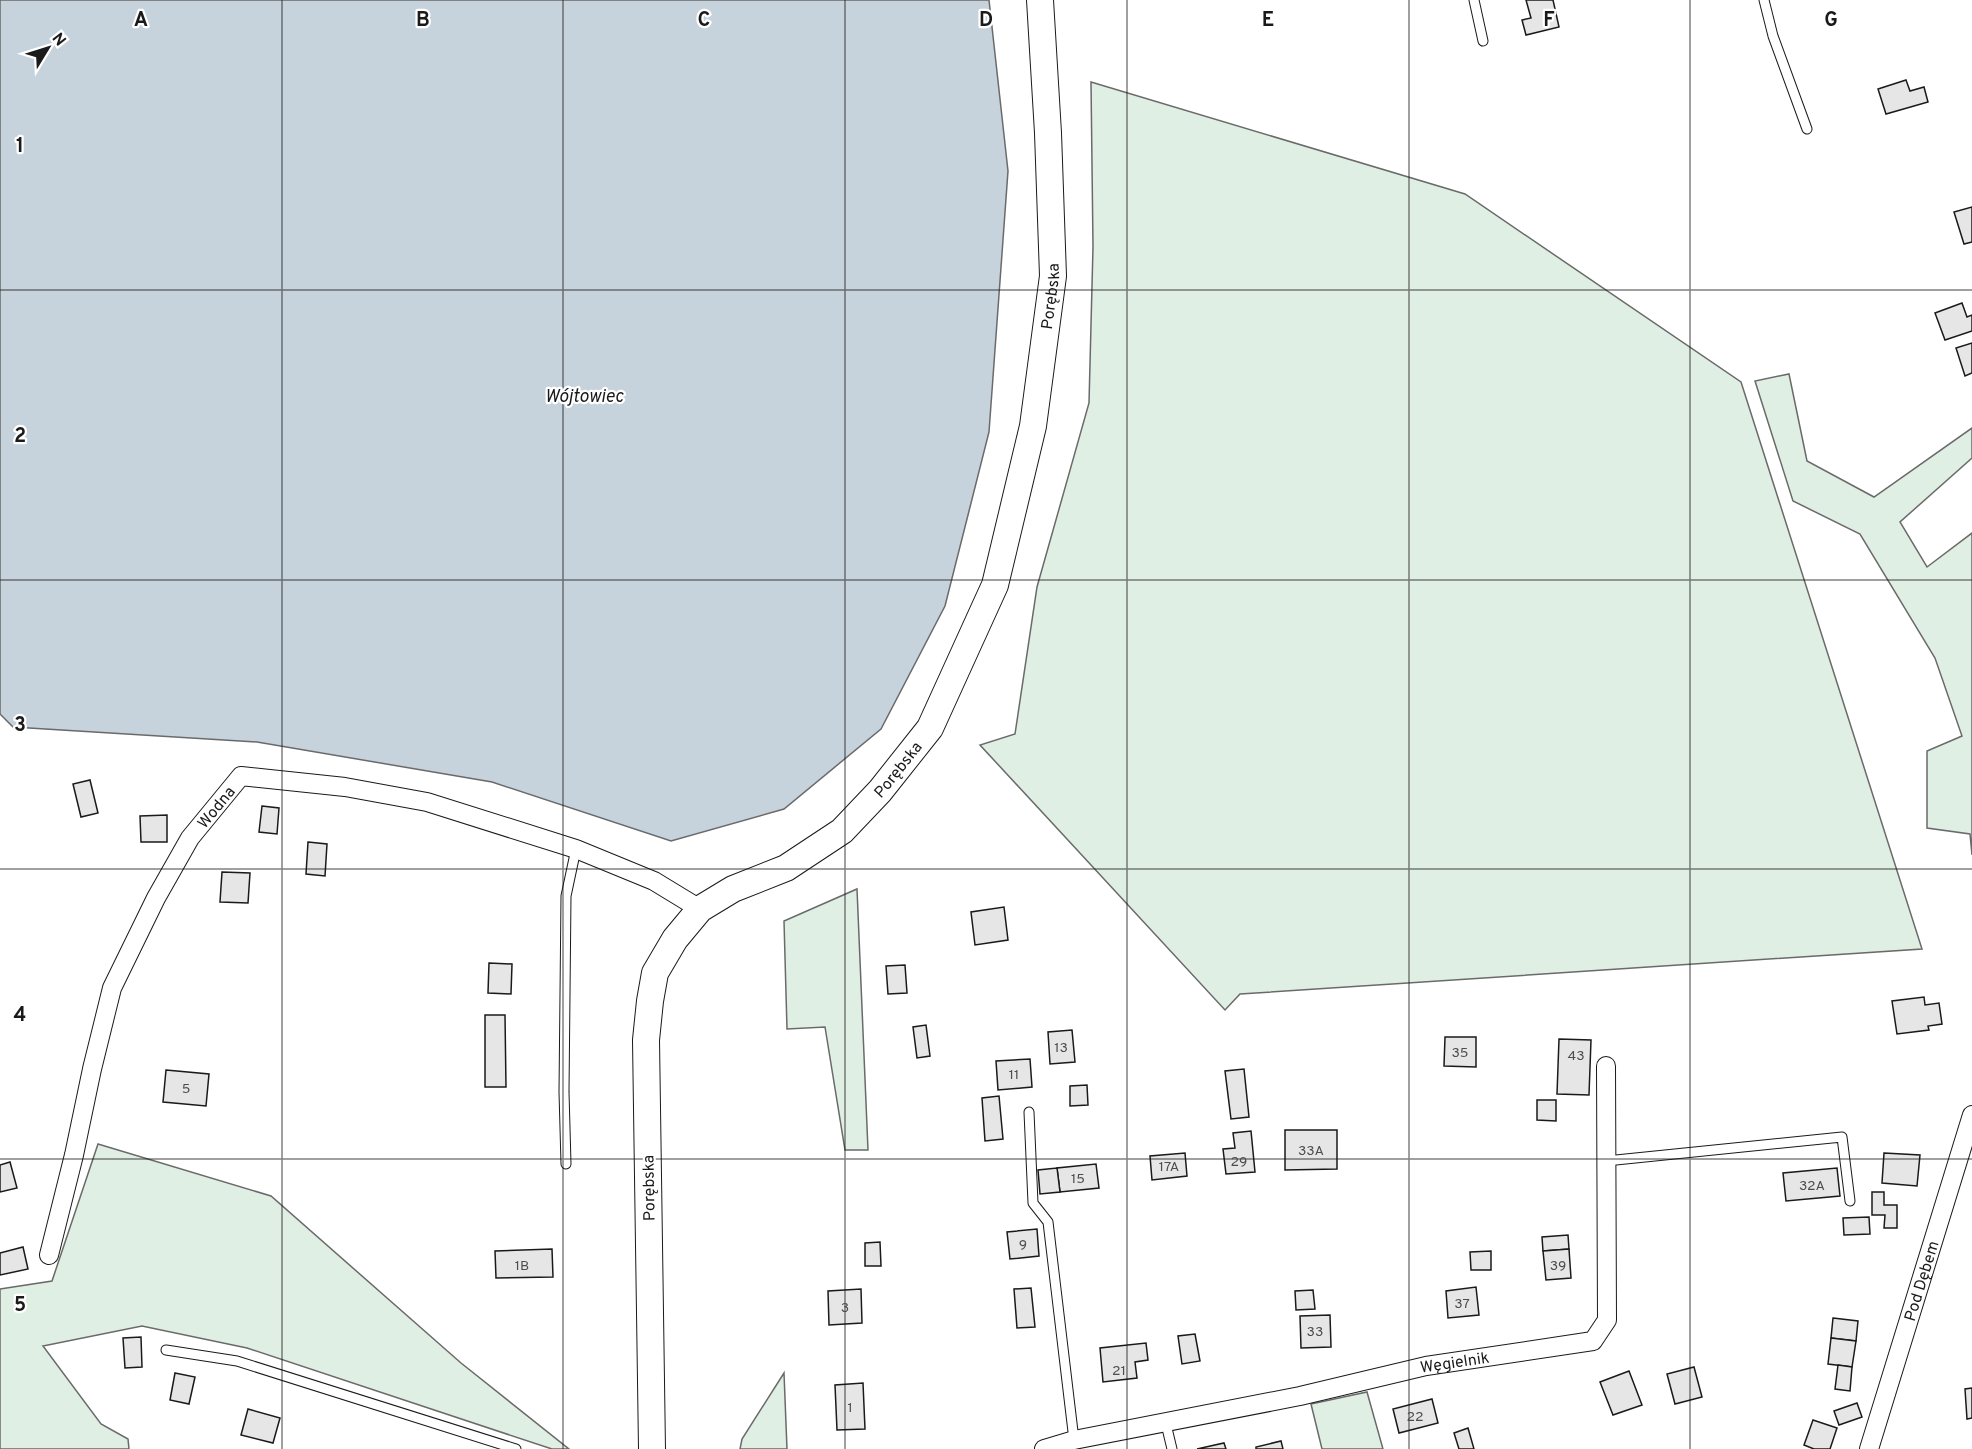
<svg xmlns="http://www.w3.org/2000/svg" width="1972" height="1449" viewBox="0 0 1972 1449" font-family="Overpass,sans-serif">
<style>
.green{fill:#e0efe3;stroke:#6a6a6a;stroke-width:1.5}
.water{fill:#c6d2dc;stroke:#6a6a6a;stroke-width:1.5}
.building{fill:#e6e6e6;stroke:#1a1a1a;stroke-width:1.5}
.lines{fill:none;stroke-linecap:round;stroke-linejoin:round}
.lane-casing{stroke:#1a1a1a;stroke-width:11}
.street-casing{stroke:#1a1a1a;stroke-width:20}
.secondary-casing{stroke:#1a1a1a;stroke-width:28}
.lane{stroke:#fff;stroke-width:9}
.street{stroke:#fff;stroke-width:18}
.secondary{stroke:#fff;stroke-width:26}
.grid{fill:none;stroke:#1a1a1a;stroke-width:1.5;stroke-opacity:0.55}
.labels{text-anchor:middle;stroke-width:4.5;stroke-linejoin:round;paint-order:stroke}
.number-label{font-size:14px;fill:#4d4d4d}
.street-label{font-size:16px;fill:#1a1a1a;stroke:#fff}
.water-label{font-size:18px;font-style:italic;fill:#1a1a1a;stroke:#fff}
.grid-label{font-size:20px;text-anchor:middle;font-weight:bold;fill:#1a1a1a;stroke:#fff;stroke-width:4.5;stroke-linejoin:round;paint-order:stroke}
</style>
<rect width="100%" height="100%" fill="#fff"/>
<g class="green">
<path d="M1091,82L1465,194L1741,382L1922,949L1240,994L1225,1010L980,745L1015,734L1037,587L1089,403L1093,247Z"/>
<path d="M1789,374L1807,461L1874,497L1972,428V458L1900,522L1927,567L1972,533V855L1970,834L1927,828V751L1962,736L1935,658L1860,534L1793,501L1755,381Z"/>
<path d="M857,889L868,1150H845L825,1027L787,1029L784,921Z"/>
<path d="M98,1144L271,1196L461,1363L569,1449H552L247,1348L142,1326L43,1346L101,1424L128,1439L129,1449H0V1289L52,1281Z"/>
<path d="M784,1373L787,1449H740L742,1439Z"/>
<path d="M1367,1392L1383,1449H1322L1311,1404Z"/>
</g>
<path class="water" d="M0,0H989L1008,171L1000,281L989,432L945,606L881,729L784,809L671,841L492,782L257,742L13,727L0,714Z"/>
<g class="building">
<path d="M1526,0H1553L1559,27L1526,35L1522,20L1531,18Z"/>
<path d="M1906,80L1910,91L1924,87L1928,102L1886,114L1878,89Z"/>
<path d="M1972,207V242L1964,244L1954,212Z"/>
<path d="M1962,303L1967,317L1972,315V331L1945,340L1935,313Z"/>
<path d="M1972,343V373L1965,376L1956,348Z"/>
<path d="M90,780L98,813L81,817L73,784Z"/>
<path d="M262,806L279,808L277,834L259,832Z"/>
<path d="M167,815V842H141L140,816Z"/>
<path d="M308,842L327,844L325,876L306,874Z"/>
<path d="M222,872L250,873L248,903L220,902Z"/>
<path d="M1004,907L1008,940L975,945L971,912Z"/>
<path d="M489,963L512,964L511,994L488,993Z"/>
<path d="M905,965L907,993L888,994L886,966Z"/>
<path d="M1924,997L1925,1005L1939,1003L1942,1024L1928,1026L1929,1030L1897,1034L1892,1001Z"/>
<path d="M485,1015H505L506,1087H485Z"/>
<path d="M926,1025L930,1056L917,1058L913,1027Z"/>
<path d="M1072,1030L1075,1062L1050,1064L1048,1032Z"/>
<path d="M1445,1037H1476V1067L1444,1066Z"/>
<path d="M1559,1039L1591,1040L1589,1095L1557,1094Z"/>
<path d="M1030,1059L1032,1087L998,1090L996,1061Z"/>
<path d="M1244,1069L1249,1117L1231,1119L1225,1071Z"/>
<path d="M166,1070L209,1074L206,1106L163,1102Z"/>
<path d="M1087,1085L1088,1105L1070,1106V1086Z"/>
<path d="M999,1096L1003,1139L985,1141L982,1098Z"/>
<path d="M1537,1100H1556V1121L1537,1120Z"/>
<path d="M1285,1130H1337V1169L1285,1170Z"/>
<path d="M1251,1131L1255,1172L1226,1174L1223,1149L1235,1148L1233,1133Z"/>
<path d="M1185,1153L1187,1176L1152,1180L1150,1156Z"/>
<path d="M1884,1153L1920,1155L1917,1186L1882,1183Z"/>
<path d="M10,1162L17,1188L0,1192V1165Z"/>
<path d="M1096,1164L1099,1188L1060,1192L1057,1168Z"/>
<path d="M1057,1168L1060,1192L1040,1194L1038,1170Z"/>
<path d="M1837,1168L1840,1196L1786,1201L1783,1173Z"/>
<path d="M1872,1192H1884V1205H1897V1228H1884L1885,1215H1872Z"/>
<path d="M1869,1217L1870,1234L1844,1235L1843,1218Z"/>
<path d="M1037,1229L1039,1256L1010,1259L1007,1232Z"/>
<path d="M1568,1235L1569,1249L1543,1251L1542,1237Z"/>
<path d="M880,1242L881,1266H865V1243Z"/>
<path d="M23,1247L28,1269L0,1275V1253Z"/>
<path d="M552,1249L553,1277L496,1278L495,1251Z"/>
<path d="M1569,1249L1571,1278L1546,1280L1543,1251Z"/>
<path d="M1491,1251V1270H1471L1470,1252Z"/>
<path d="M1476,1287L1479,1315L1448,1318L1446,1291Z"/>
<path d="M1031,1288L1035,1327L1017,1328L1014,1289Z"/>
<path d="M861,1289L862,1323L829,1325L828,1291Z"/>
<path d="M1313,1290L1315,1309L1296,1310L1295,1291Z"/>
<path d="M1330,1315L1331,1347L1301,1348L1300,1316Z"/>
<path d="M1833,1318L1858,1321L1856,1341L1831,1338Z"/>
<path d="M1195,1334L1200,1361L1182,1364L1178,1336Z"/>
<path d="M141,1337L142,1367L125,1368L123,1338Z"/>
<path d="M1831,1338L1856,1341L1852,1367L1828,1364Z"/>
<path d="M1146,1343L1148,1360L1135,1362L1137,1378L1103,1382L1100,1348Z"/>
<path d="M1838,1365L1852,1367L1850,1391L1835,1389Z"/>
<path d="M1694,1367L1702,1397L1675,1404L1667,1374Z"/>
<path d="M1629,1371L1642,1405L1613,1415L1600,1382Z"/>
<path d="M175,1373L195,1377L189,1404L170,1400Z"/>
<path d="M863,1383L865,1429L837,1430L835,1385Z"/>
<path d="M1972,1388V1418L1967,1419L1965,1389Z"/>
<path d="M1432,1399L1438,1423L1399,1433L1393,1409Z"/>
<path d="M1857,1403L1862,1417L1839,1425L1834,1411Z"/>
<path d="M248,1409L280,1418L273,1443L241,1435Z"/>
<path d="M1813,1420L1837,1428L1830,1449H1814L1804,1445Z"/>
<path d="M1468,1428L1474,1449H1459L1454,1433Z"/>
<path d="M1281,1441L1283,1449H1256V1447Z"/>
<path d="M1224,1443L1226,1449H1197Z"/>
</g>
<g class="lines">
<g class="lane-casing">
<g id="lane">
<path d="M1474,0L1483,41"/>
<path d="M1764,0L1773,36L1807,129"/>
<path d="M1029,1112L1033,1203L1048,1222L1074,1440"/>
<path d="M1606,1161L1842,1137L1850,1201"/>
<path d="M566,1164L564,1092L566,896L576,849"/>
<path d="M166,1350L237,1361L516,1449"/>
<path d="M1166,1424L1172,1449"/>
</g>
</g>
<g class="street-casing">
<g id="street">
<path id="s1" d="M49,1255L74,1155L92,1069L112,988L156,898L190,838L241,776L345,787L427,802L576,849L654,881L700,909"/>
<path id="s2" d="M1044,1449L1074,1440L1300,1396L1426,1366L1593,1341L1607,1320L1606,1066"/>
<path id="s3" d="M1869,1449L1972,1115"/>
</g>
</g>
<g class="secondary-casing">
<g id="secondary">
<path id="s4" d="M652,1449L646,1040L650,1001L655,973L675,939L700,909L733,889L786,868L842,831L880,791L930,728L995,585L1033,426L1053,276L1048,133L1040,0"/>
</g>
</g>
<use href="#lane" class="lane"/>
<use href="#street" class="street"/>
<use href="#secondary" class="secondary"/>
</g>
<path class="grid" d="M282,0V1449M563,0V1449M845,0V1449M1127,0V1449M1409,0V1449M1690,0V1449M0,290H1972M0,580H1972M0,869H1972M0,1159H1972"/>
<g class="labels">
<g class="number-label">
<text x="1061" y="1052">13</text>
<text x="1460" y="1057">35</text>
<text x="1576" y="1060">43</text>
<text x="1014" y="1079">11</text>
<text x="186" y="1093">5</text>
<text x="1311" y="1155">33A</text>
<text x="1239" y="1166">29</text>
<text x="1169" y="1171">17A</text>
<text x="1078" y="1183">15</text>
<text x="1812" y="1190">32A</text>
<text x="1023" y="1249">9</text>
<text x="522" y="1270">1B</text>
<text x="1558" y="1270">39</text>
<text x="1462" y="1308">37</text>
<text x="845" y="1312">3</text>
<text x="1315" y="1336">33</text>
<text x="1119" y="1375">21</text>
<text x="850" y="1412">1</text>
<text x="1415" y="1421">22</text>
</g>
<g class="street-label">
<text dy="6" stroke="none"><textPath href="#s4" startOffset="1305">Porębska</textPath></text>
<text dy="6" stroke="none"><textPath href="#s4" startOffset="801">Porębska</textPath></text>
<text dy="6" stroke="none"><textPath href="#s1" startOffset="484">Wodna</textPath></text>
<text transform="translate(648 1188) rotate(-91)" y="6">Porębska</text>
<text dy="6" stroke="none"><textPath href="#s3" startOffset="176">Pod Dębem</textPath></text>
<text dy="6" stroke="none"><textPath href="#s2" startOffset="420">Węgielnik</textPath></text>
</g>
<g class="water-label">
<text x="584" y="402">Wójtowiec</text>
</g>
</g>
<g class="grid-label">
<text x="141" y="26">A</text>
<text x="423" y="26">B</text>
<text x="704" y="26">C</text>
<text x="986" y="26">D</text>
<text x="1268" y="26">E</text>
<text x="1549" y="26">F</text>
<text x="1831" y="26">G</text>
<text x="20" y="152">1</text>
<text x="20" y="442">2</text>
<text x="20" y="731">3</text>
<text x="20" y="1021">4</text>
<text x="20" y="1311">5</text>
</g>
<g transform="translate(48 48) rotate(52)" stroke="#ffffff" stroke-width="4.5" paint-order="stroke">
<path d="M0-4.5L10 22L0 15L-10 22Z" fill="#1a1a1a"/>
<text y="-9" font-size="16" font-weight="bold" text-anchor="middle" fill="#1a1a1a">N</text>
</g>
</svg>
